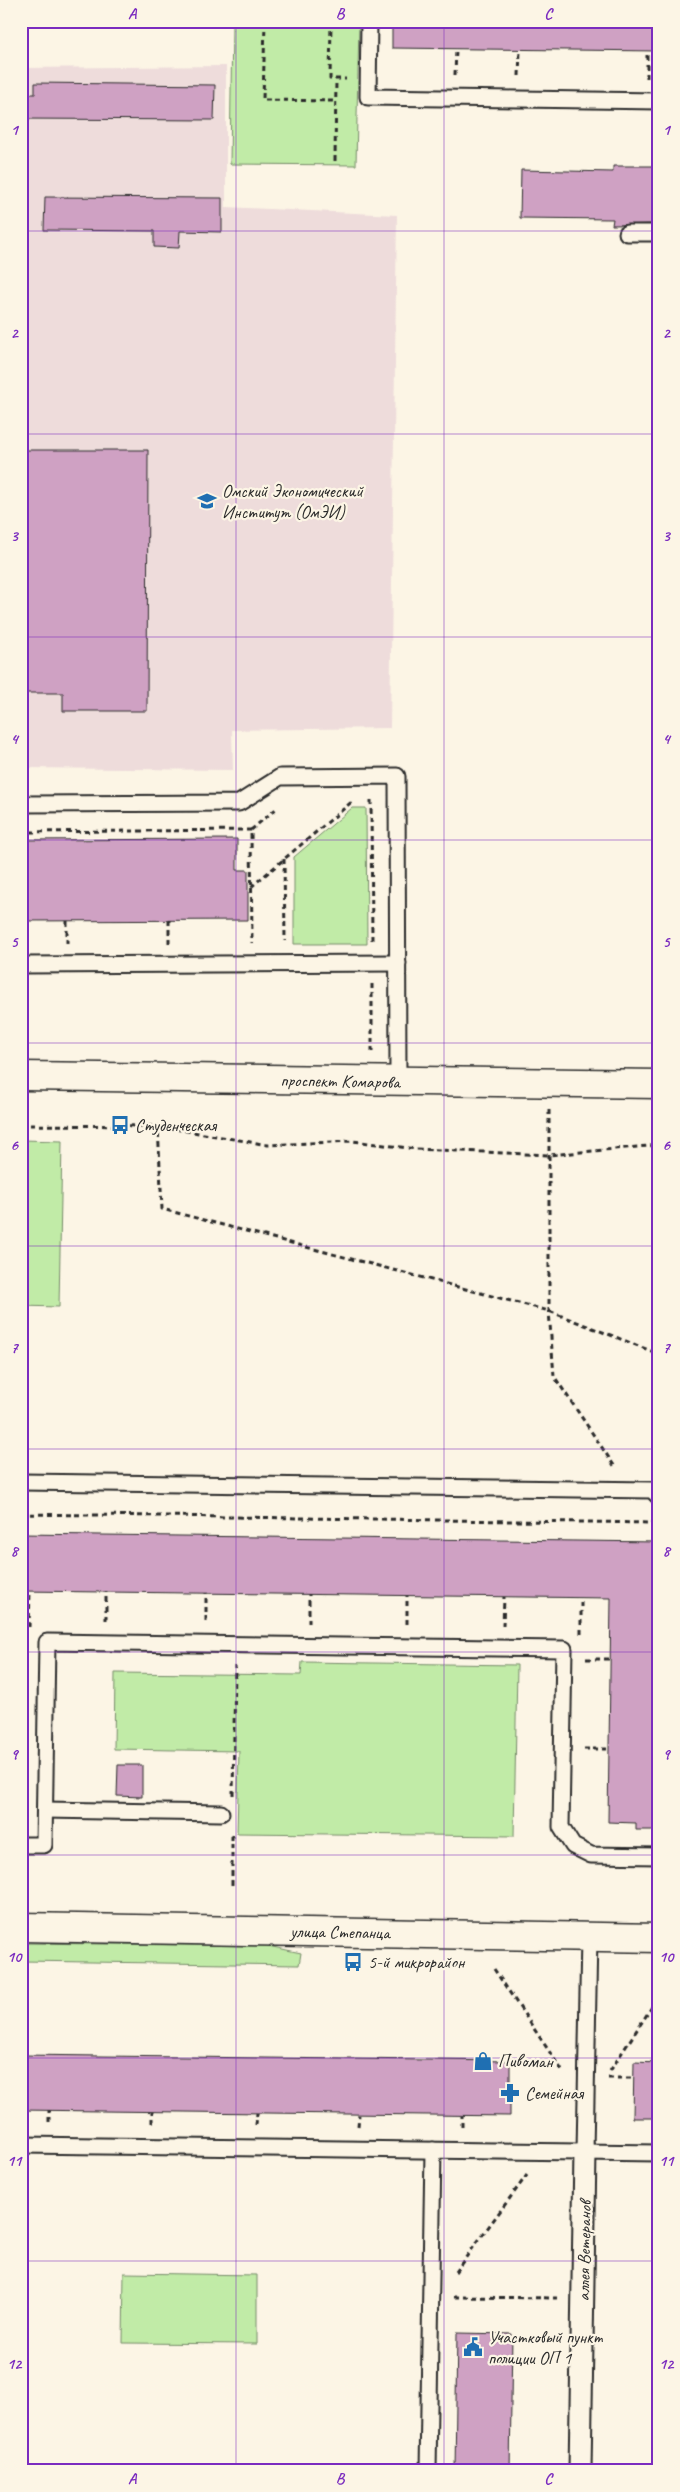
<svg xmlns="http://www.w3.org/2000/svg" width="680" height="2492" viewBox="0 0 680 2492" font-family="Caveat,sans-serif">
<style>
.built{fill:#eedcdb}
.green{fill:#c1eba7;stroke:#768b69}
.building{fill:#cfa1c3;stroke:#2b2b2b}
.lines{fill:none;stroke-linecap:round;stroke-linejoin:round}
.service-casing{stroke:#2b2b2b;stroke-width:19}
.pedestrian-casing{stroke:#2b2b2b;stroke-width:25}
.tertiary-casing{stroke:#2b2b2b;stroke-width:31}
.secondary-casing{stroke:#2b2b2b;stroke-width:31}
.path{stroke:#2b2b2b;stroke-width:3;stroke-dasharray:5 4;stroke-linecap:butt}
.service{stroke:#fcf5e5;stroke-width:15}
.pedestrian{stroke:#fcf5e5;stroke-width:21}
.tertiary{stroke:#fcf5e5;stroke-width:28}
.secondary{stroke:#fcf5e5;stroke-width:28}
.grid{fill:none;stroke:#7b2cbf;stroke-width:1;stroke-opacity:0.55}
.labels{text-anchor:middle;stroke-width:4.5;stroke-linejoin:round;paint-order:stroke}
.poi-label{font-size:18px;fill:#2b2b2b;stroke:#fcf5e5;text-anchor:start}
.street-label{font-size:18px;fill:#2b2b2b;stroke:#fcf5e5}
.neatline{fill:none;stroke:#7b2cbf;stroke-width:2}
.grid-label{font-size:16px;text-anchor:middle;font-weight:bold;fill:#7b2cbf}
</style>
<rect width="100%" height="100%" fill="#fcf5e5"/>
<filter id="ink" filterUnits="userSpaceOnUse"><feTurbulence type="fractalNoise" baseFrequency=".02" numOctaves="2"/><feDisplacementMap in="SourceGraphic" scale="10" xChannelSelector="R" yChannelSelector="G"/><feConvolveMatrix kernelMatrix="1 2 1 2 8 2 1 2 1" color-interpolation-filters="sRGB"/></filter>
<g filter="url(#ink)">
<path class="built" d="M226,66V207L397,215L390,728L232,730L233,770L21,768V68Z"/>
<g class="green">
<path d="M232,21H359L356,165L230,164Z"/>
<path d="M352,808H366L367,944H294V857Z"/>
<path d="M21,1140L62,1141L59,1307L21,1306Z"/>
<path d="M302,1662L517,1665L514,1836L237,1833L239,1751L114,1749L115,1673L301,1675Z"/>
<path d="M21,1943L268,1946L301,1953L299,1965L21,1961Z"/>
<path d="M124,2273L257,2275V2344L123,2343Z"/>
</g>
<g class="building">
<path d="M392,21H659V51L392,48Z"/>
<path d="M35,83L215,85L214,120L21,119V94H35Z"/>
<path d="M613,166H659V224L612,225L613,219L520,218L521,170L613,172Z"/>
<path d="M45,197L222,198V232L180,231L179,248L154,247V231L44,230Z"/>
<path d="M21,450H148L147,711H63V693H21Z"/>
<path d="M237,839V870H248V920L21,921V840Z"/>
<path d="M21,1534L657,1542L659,1830H636V1823L608,1822L611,1598L21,1591Z"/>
<path d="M118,1765H142V1797L117,1796Z"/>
<path d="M21,2055L510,2061V2116L21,2110Z"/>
<path d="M634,2062L659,2063V2118H633Z"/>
<path d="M457,2333L512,2334L510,2471H455Z"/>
</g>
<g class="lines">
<g class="service-casing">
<g id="service">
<path d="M369,21L368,97L659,101"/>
<path d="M627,233H659"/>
<path d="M21,804L239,803L280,777L397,776L398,1081"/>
<path d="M21,965L398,963"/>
<path d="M21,1482L652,1490L659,1497"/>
<path d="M45,1810L221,1813"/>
<path d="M21,1845H44L47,1642L564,1649L561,1827L573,1846L591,1855L659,1856"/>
<path d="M21,2145L659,2153"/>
<path d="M585,2152L589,1937"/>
<path d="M428,2471L433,2150"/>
</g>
</g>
<g class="pedestrian-casing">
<path id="pedestrian" d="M580,2471L585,2152"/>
</g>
<g class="tertiary-casing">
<path id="tertiary" d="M21,1927L659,1938"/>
</g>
<g class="secondary-casing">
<path id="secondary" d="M21,1076L659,1084"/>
</g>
<g class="path">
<path d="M265,21L263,100L336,101"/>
<path d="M331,21L330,79H346"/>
<path d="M455,75L456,49"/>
<path d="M519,76L520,50"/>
<path d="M647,78V51"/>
<path d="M335,161L336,79"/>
<path d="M371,800L372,941"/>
<path d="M251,830L277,808"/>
<path d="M21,832L251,830L252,943"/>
<path d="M284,859L285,941"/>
<path d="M251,887L354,800"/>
<path d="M169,920V943"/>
<path d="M67,921V943"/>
<path d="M372,984V1053"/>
<path d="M549,1110V1311L554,1376L615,1467"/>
<path d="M21,1125L158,1126L162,1209L549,1311L659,1354"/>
<path d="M158,1126L268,1145L353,1141L416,1149L549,1155L659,1145"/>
<path d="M21,1514L655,1523L659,1526"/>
<path d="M106,1620V1592"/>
<path d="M206,1621V1593"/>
<path d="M309,1623V1594"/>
<path d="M407,1624V1596"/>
<path d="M503,1626L504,1597"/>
<path d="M29,1627L30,1591"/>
<path d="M581,1634V1598"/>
<path d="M586,1659H610"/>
<path d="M584,1749H609"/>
<path d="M233,1795L235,1666"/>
<path d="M232,1885V1831"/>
<path d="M494,1969L563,2072"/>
<path d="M610,2071L659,1996"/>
<path d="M608,2078H634"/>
<path d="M49,2122V2110"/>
<path d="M152,2123V2112"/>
<path d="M256,2125L257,2113"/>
<path d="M358,2126L359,2115"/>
<path d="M462,2127V2116"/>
<path d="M455,2272L527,2175"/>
<path d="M454,2297L557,2298"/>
</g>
<use href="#service" class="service"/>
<use href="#pedestrian" class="pedestrian"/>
<use href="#tertiary" class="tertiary"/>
<use href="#secondary" class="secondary"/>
</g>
</g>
<path class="grid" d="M236,21V2471M444,21V2471M21,231H659M21,434H659M21,637H659M21,840H659M21,1043H659M21,1246H659M21,1449H659M21,1652H659M21,1855H659M21,2058H659M21,2261H659"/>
<defs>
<g id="university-bare" transform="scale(1.5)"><path d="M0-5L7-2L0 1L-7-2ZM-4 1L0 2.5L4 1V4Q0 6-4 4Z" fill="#1f6fb2" stroke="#fcf5e5" stroke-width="2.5" paint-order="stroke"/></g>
<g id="bus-bare" transform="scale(1.5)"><path d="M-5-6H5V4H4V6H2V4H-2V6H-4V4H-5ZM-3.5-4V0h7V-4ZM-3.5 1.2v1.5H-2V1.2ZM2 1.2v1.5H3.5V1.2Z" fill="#1f6fb2" stroke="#fcf5e5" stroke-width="2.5" paint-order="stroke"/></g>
<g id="shop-bare" transform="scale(1.5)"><path d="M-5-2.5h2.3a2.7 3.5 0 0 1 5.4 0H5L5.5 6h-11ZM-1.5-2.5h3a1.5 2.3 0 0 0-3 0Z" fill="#1f6fb2" stroke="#fcf5e5" stroke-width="2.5" paint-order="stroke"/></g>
<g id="pharmacy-bare" transform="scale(1.5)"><path d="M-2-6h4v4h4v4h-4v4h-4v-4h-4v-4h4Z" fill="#1f6fb2" stroke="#fcf5e5" stroke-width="2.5" paint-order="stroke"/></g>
<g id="civic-bare" transform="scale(1.5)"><path d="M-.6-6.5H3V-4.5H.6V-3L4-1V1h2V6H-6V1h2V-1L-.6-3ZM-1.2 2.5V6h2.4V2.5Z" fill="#1f6fb2" stroke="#fcf5e5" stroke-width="2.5" paint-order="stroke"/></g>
</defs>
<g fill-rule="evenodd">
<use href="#university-bare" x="207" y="501"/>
<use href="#bus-bare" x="120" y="1125"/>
<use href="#bus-bare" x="353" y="1962"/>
<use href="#shop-bare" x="483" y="2061"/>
<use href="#pharmacy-bare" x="510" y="2093"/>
<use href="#civic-bare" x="473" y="2347"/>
</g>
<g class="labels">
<g class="poi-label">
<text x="222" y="497">Омский Экономический<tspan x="222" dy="21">Институт (ОмЭИ)</tspan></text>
<text x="135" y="1131">Студенческая</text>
<text x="368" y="1968">5-й микрорайон</text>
<text x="498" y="2067">Пивоман</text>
<text x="525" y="2099">Семейная</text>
<text x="488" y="2343">Участковый пункт<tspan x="488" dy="21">полиции ОП 1</tspan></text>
</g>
<g class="street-label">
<text transform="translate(340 1081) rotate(1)" y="6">проспект Комарова</text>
<text transform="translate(340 1932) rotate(1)" y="6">улица Степанца</text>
<text transform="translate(584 2251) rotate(-89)" y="6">аллея Ветеранов</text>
</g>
</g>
<rect width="680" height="2492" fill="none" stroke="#fcf5e5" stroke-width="55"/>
<rect x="28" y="28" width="624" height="2436" class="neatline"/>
<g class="grid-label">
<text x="132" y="19">A</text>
<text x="340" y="19">B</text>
<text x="548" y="19">C</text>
<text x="14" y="135">1</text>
<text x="666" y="135">1</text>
<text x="14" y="338">2</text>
<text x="666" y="338">2</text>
<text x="14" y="541">3</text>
<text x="666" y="541">3</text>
<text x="14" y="744">4</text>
<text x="666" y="744">4</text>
<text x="14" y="947">5</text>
<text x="666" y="947">5</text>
<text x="14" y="1150">6</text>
<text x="666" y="1150">6</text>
<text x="14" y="1353">7</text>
<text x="666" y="1353">7</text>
<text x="14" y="1556">8</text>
<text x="666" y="1556">8</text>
<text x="14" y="1759">9</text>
<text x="666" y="1759">9</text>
<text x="14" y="1962">10</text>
<text x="666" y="1962">10</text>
<text x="14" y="2166">11</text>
<text x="666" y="2166">11</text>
<text x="14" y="2369">12</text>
<text x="666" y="2369">12</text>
<text x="132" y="2484">A</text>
<text x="340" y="2484">B</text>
<text x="548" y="2484">C</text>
</g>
</svg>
